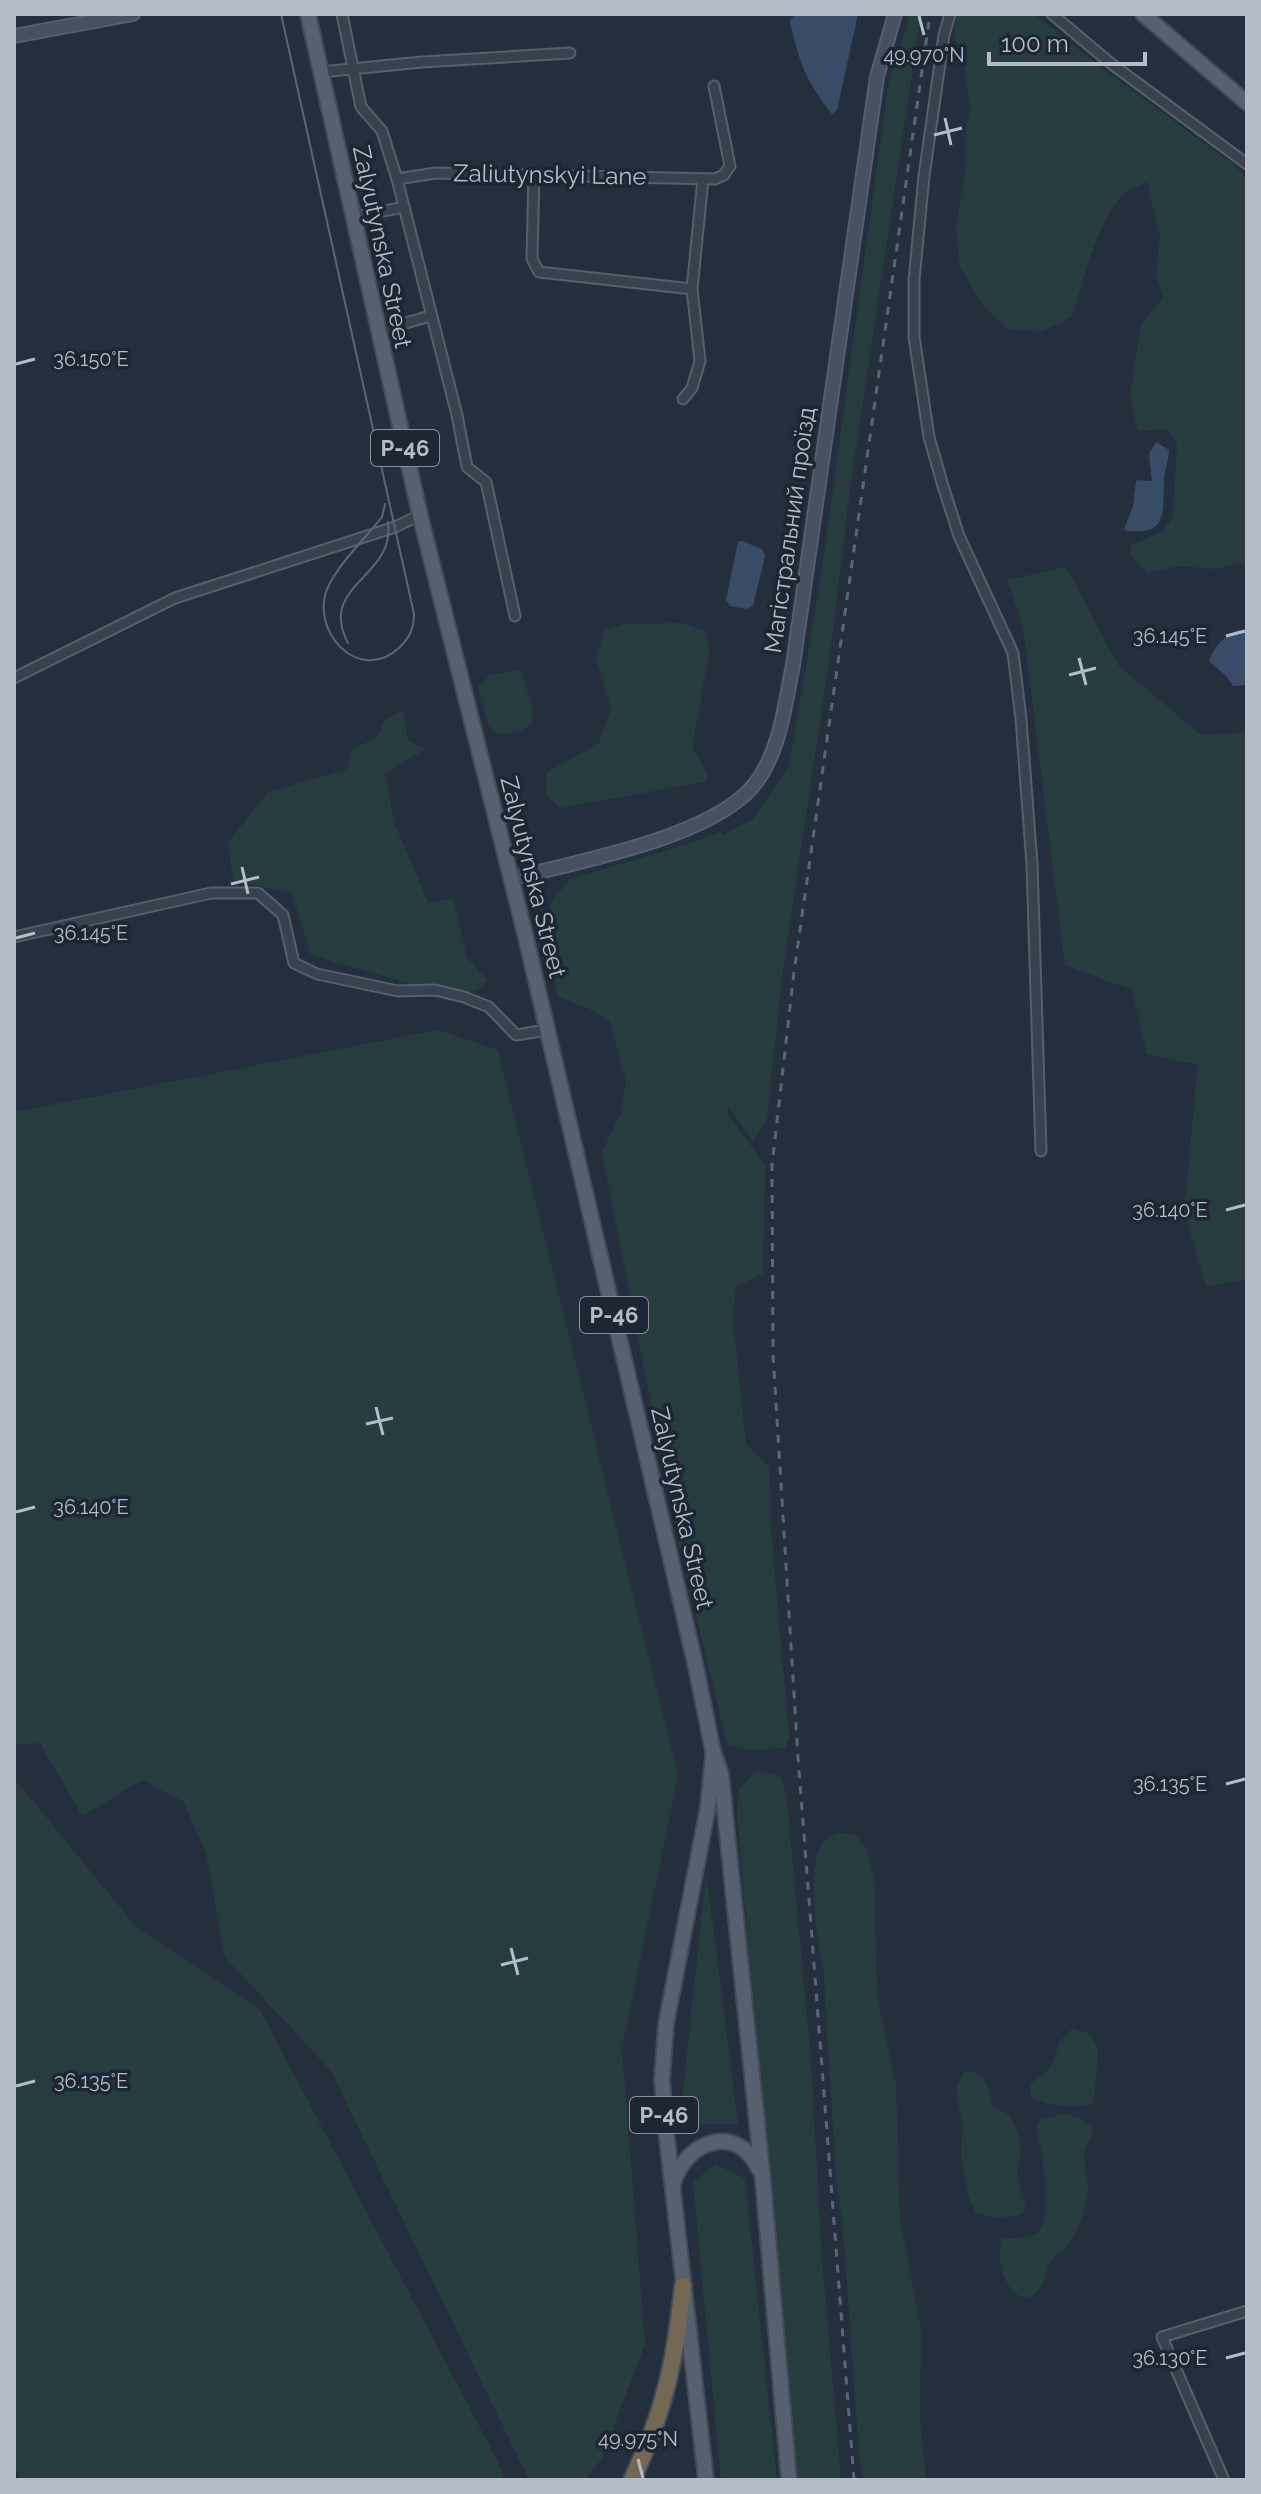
<svg xmlns="http://www.w3.org/2000/svg" width="1261" height="2494" viewBox="0 0 1261 2494" font-family="Raleway,sans-serif">
<style>
.green{fill:#263c3f}
.water{fill:#394c67}
.lines{fill:none;stroke-linecap:round;stroke-linejoin:round}
.street-casing{stroke:#565f6c;stroke-width:13}
.secondary-casing{stroke:#565f6c;stroke-width:16}
.primary-casing{stroke:#414a57;stroke-width:18}
.highway-casing{stroke:#434c59;stroke-width:20}
.street{stroke:#38414e;stroke-width:9}
.secondary{stroke:#465061;stroke-width:12}
.primary{stroke:#56606e;stroke-width:14}
.highway{stroke:#746855;stroke-width:16}
.tram{stroke:#5a6575;stroke-width:2}
.rail{stroke:#5a6575;stroke-width:3;stroke-dasharray:8 8;stroke-linecap:butt}
.ticks{fill:none;stroke:#b4bcc9;stroke-width:3}
.labels{text-anchor:middle;stroke-width:7;stroke-linejoin:round;paint-order:stroke}
.shield{fill:#1d2633;stroke:#878f9c;stroke-width:2}
.shield-label{font-size:22px;font-weight:bold;fill:#b4bcc9}
.street-label{font-size:24px;fill:#b4bcc9;stroke:#1d2633}
.ticks-label{font-size:20px;text-anchor:middle;fill:#b4bcc9;stroke:#1d2633;stroke-width:7;stroke-linejoin:round;paint-order:stroke}
</style>
<rect width="100%" height="100%" fill="#242f3e"/>
<g class="green">
<path d="M910,14H921L850,488L830,654L783,970L767,1118L753,1141L727,1105L729,1116L765,1165L763,1274L736,1286L733,1319L746,1444L769,1466L771,1528L789,1737L785,1748L750,1750L727,1744L678,1542L602,1152L621,1113L626,1082L610,1022L588,1008L558,997L548,955L549,921L551,902L571,879L700,840L721,831L722,835L753,819L789,767L822,570L888,85Z"/>
<path d="M956,14H1034L1111,75L1230,162L1247,178V571L1242,562L1216,569L1177,566L1148,573L1131,557V545L1161,532L1173,518L1177,445L1167,429L1138,431L1130,397L1141,324L1163,298L1156,273L1160,236L1147,182C1140,185 1130,189 1124,194C1099,215 1082,285 1072,317L1042,332L1008,329L984,307L960,267L956,228L965,171L966,127L970,111L965,66L954,36Z"/>
<path d="M1066,567L1118,665L1201,735L1247,732V1279L1206,1287L1184,1210L1198,1065L1147,1054L1132,990L1065,965L1023,627L1007,580Z"/>
<path d="M683,623L706,631L709,653L692,748L709,776L705,782L560,808L546,795V773L599,743L611,709L596,657L605,630L625,624Z"/>
<path d="M521,670L533,709L532,723C523,732 512,733 499,734L488,725L478,687L490,675Z"/>
<path d="M403,710L408,741L425,749L385,774L394,822L428,902L453,899L467,958L487,980L478,990L451,996L311,955L292,894L233,879L228,843L268,792L348,769L352,749L377,738L385,720Z"/>
<path d="M438,1030L498,1050L678,1776L622,2048L645,2344L602,2458L585,2480H529L331,2071L225,1957L206,1854L184,1802L142,1780L82,1816L40,1743L14,1745V1112Z"/>
<path d="M755,1772L773,1773L782,1778L787,1802L811,2060L821,2246L841,2480H797L737,1821L738,1791Z"/>
<path d="M14,1784H19L136,1927L259,2008L496,2458L504,2476L501,2480H21L14,2466Z"/>
<path d="M836,1833L854,1834L866,1848L875,1883L876,1975L880,2011L896,2085L900,2219L921,2329L920,2421L926,2480H863L859,2454L843,2230L836,2178L823,1964C816,1938 807,1867 821,1845C825,1840 832,1837 836,1833Z"/>
<path d="M706,1872L738,2124H706L679,2131Z"/>
<path d="M1073,2028L1090,2034L1098,2049L1094,2102C1082,2111 1042,2106 1031,2096L1030,2085L1051,2067L1060,2041Z"/>
<path d="M964,2071C989,2072 987,2087 993,2107L1009,2115L1017,2131L1021,2149L1017,2174L1026,2209L1020,2215L993,2218L976,2213L969,2197L961,2161L962,2124L956,2088Z"/>
<path d="M1064,2114L1080,2118L1093,2128C1091,2139 1084,2148 1084,2158C1084,2168 1089,2178 1088,2189C1087,2207 1077,2233 1066,2247C1062,2251 1056,2255 1052,2259C1046,2268 1046,2279 1040,2288C1017,2319 992,2266 1002,2239C1012,2237 1026,2239 1035,2234C1057,2221 1041,2148 1036,2127L1040,2120Z"/>
<path d="M716,2164L745,2179L777,2480H721L693,2182Z"/>
</g>
<g class="water">
<path d="M795,14H858L837,110L832,114C805,80 799,62 790,21Z"/>
<path d="M1156,442L1169,450C1169,460 1164,470 1164,481C1163,514 1167,537 1124,530L1133,506L1136,480L1152,481L1149,454Z"/>
<path d="M742,541L762,549L765,556L753,606L746,609L730,606L726,600L738,542Z"/>
<path d="M1237,630L1247,631V685L1233,686L1227,677L1209,661C1214,646 1223,638 1237,630Z"/>
</g>
<g class="lines">
<g class="street-casing">
<g id="street">
<path d="M342,14L361,107L382,131L397,179L457,415L467,467L486,482L515,616"/>
<path d="M950,14L944,35L924,176L914,280V337L929,437L943,486L959,536L1013,653L1021,719L1032,864L1041,1151"/>
<path d="M1052,14L1109,62L1247,164"/>
<path d="M321,72L422,62L570,53"/>
<path d="M534,174L532,259L539,272L692,289"/>
<path d="M397,179L436,173L715,179L724,175L730,166L714,86"/>
<path d="M354,217L404,207"/>
<path d="M378,331L430,316"/>
<path d="M683,399L692,388L700,361L692,289L703,179"/>
<path d="M14,678L175,598L395,527L420,515"/>
<path d="M14,937L211,893H258L283,915L294,963L317,974L398,991L435,990L464,997L489,1007L516,1035L547,1030"/>
<path d="M1224,2480L1162,2337L1247,2311"/>
</g>
</g>
<g class="secondary-casing">
<g id="secondary">
<path d="M14,36L133,14"/>
<path d="M510,879C575,862 718,837 757,781C781,748 785,703 793,665L877,77L895,14"/>
</g>
</g>
<g class="primary-casing">
<g id="primary">
<path d="M308,14L420,515L525,934L695,1663L713,1751L721,1774L763,2181L789,2480"/>
<path d="M1143,14L1247,103"/>
<path d="M673,2184C685,2141 737,2122 759,2169"/>
<path d="M706,2480L666,2130L662,2079L666,2024L708,1807L713,1756"/>
</g>
</g>
<g class="highway-casing">
<path id="highway" d="M632,2480C665,2410 675,2362 683,2286"/>
</g>
<use href="#street" class="street"/>
<use href="#secondary" class="secondary"/>
<use href="#primary" class="primary"/>
<use href="#highway" class="highway"/>
<g class="tram">
<path d="M281,14L414,614C414,628 410,637 400,647C358,687 307,628 329,585C339,564 367,536 382,517L385,504"/>
<path d="M348,643C317,584 396,578 388,522"/>
</g>
<path class="rail" d="M854,2480L798,1758L773,1355L772,1165L794,972L930,14"/>
</g>
<path class="ticks" d="M919,16L924,35M945,118L951,145M934,135L962,128M16,364L35,359M1226,636L1245,631M1079,658L1086,685M1069,675L1096,668M242,867L248,894M231,884L259,877M16,938L35,933M1226,1210L1245,1205M376,1407L383,1435M366,1424L393,1418M16,1512L35,1507M1226,1784L1245,1779M511,1948L518,1975M501,1965L528,1958M16,2086L35,2081M1226,2358L1245,2353M638,2459L643,2478"/>
<g class="labels">
<g class="shield">
<rect x="371" y="430" width="68" height="36" rx="6"/>
<rect x="580" y="1297" width="68" height="36" rx="6"/>
<rect x="630" y="2097" width="68" height="36" rx="6"/>
</g>
<g class="shield-label">
<text x="405" y="456">Р-46</text>
<text x="614" y="1323">Р-46</text>
<text x="664" y="2123">Р-46</text>
</g>
<g class="street-label">
<text transform="translate(550 175) rotate(1)" y="8">Zaliutynskyi Lane</text>
<text transform="translate(382 247) rotate(78)" y="8">Zalyutynska Street</text>
<text transform="translate(790 530) rotate(-82)" y="8">Магістральний проїзд</text>
<text transform="translate(533 877) rotate(76)" y="8">Zalyutynska Street</text>
<text transform="translate(682 1508) rotate(77)" y="8">Zalyutynska Street</text>
</g>
</g>
<g class="ticks-label">
<text x="924" y="62">49.970°N</text>
<text x="91" y="366">36.150°E</text>
<text x="1170" y="643">36.145°E</text>
<text x="91" y="940">36.145°E</text>
<text x="1170" y="1217">36.140°E</text>
<text x="91" y="1514">36.140°E</text>
<text x="1170" y="1791">36.135°E</text>
<text x="91" y="2088">36.135°E</text>
<text x="1170" y="2365">36.130°E</text>
<text x="638" y="2446">49.975°N</text>
</g>
<rect width="1261" height="2494" fill="none" stroke="#b4bcc9" stroke-width="32"/>
<path d="M989 52v12h156v-12" fill="none" stroke="#b4bcc9" stroke-width="4"/>
<text x="1001" y="52" font-size="24" fill="#b4bcc9" stroke="#1d2633" stroke-width="6" paint-order="stroke">100 m</text>
</svg>
